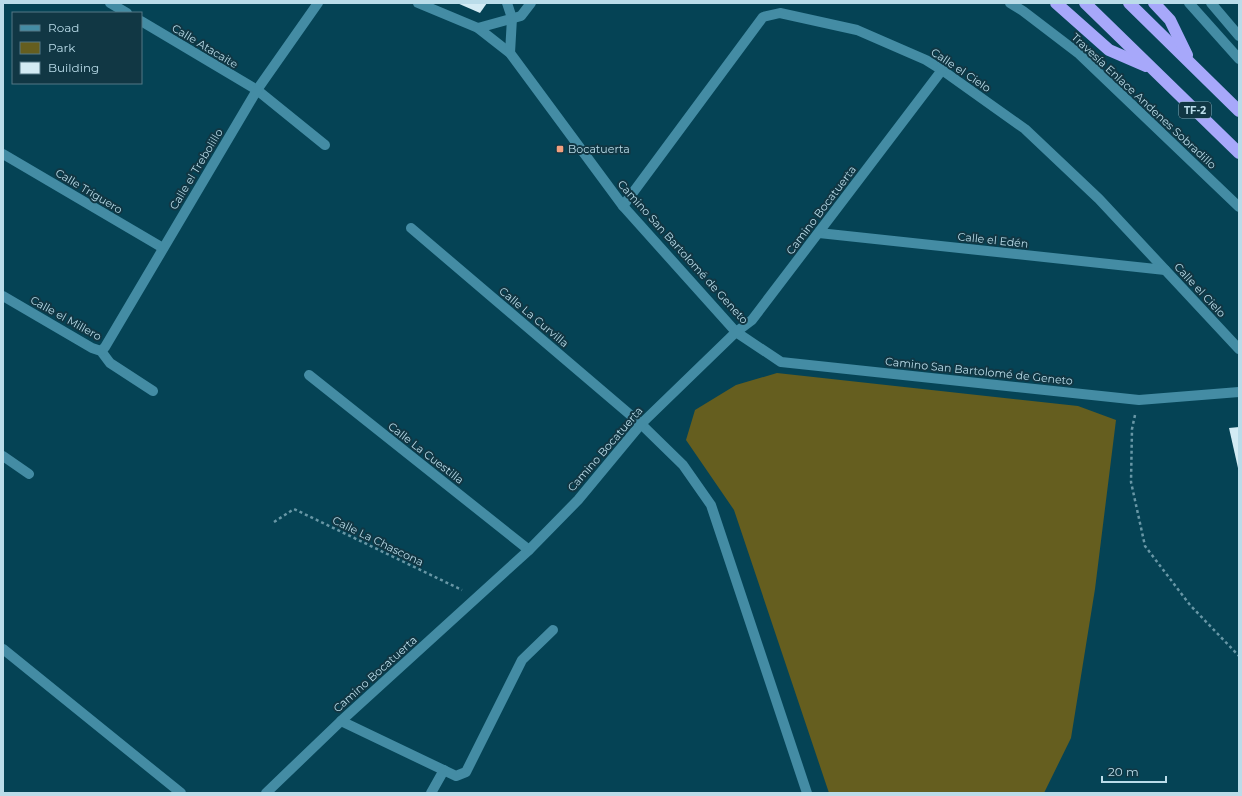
<svg xmlns="http://www.w3.org/2000/svg" width="1242" height="796" viewBox="0 0 1242 796" font-family="Montserrat,sans-serif">
<style>
.green{fill:#655e1f}
.building{fill:#d3ebf4}
.lines{fill:none;stroke-linecap:round;stroke-linejoin:round}
.path{stroke:#6897a6;stroke-width:2.5;stroke-dasharray:3 3;stroke-linecap:butt}
.street{stroke:#448ca4;stroke-width:10}
.secondary{stroke:#448ca4;stroke-width:10}
.highway{stroke:#a7a8fa;stroke-width:12}
.poi-dot{fill:#f2a07f;stroke:#113744;stroke-width:1.5}
.labels{text-anchor:middle;stroke-width:4;stroke-linejoin:round;paint-order:stroke}
.shield{fill:#113744;stroke:#87aab8;stroke-width:1}
.shield-label{font-size:10px;font-weight:bold;fill:#badce9}
.street-label{font-size:11px;fill:#badce9;stroke:#113744}
.poi-label{font-size:11px;fill:#badce9;stroke:#113744;text-anchor:start}
</style>
<rect width="100%" height="100%" fill="#054355"/>
<path class="green" d="M777,373L1078,406L1116,420L1095,589L1071,738L1044,793H829L734,510L686,440L695,410L736,385Z"/>
<g class="building">
<path d="M457,3H487L480,13Z"/>
<path d="M1239,427V468H1238L1229,428Z"/>
</g>
<g class="lines">
<g class="path">
<path d="M1135,415L1132,429L1131,482L1145,546L1190,605L1239,656"/>
<path d="M274,522L294,509L462,590"/>
</g>
<g class="street">
<path d="M110,3L127,13"/>
<path d="M418,3L478,28L510,53L623,206L736,332L781,362L1139,400L1239,392"/>
<path d="M507,3L512,18L510,53"/>
<path d="M1211,3L1239,36"/>
<path d="M141,21L257,90L325,145"/>
<path d="M478,28L521,16L531,3"/>
<path d="M3,154L163,248"/>
<path d="M623,206L763,17L780,13L857,30L926,60L942,70L1025,129L1099,199L1239,349"/>
<path d="M411,228L641,424L683,465L711,505L807,793"/>
<path d="M819,233L1165,270"/>
<path d="M3,296L92,348L101,351L110,363L153,391"/>
<path d="M101,351L105,347L257,90L318,3"/>
<path d="M309,375L529,550"/>
<path d="M3,456L29,474"/>
<path d="M3,649L181,793"/>
<path d="M341,721L456,776L466,772L522,660L553,630"/>
<path d="M266,793L341,721L529,550L578,500L641,424L736,332L752,320L942,70"/>
<path d="M431,793L444,770"/>
</g>
<g class="secondary">
<path d="M1010,3L1023,11L1078,53L1239,207"/>
<path d="M1189,3L1239,59"/>
</g>
<g class="highway">
<path d="M1056,3L1109,50L1146,66"/>
<path d="M1085,3L1239,153"/>
<path d="M1129,3L1239,111"/>
<path d="M1154,3L1170,20L1187,55"/>
</g>
</g>
<rect class="poi-dot" x="556" y="145" width="8" height="8" rx="2"/>
<g class="labels">
<rect class="shield" x="1179" y="102" width="32" height="16" rx="3"/>
<g class="shield-label">
<text x="1195" y="114">TF-2</text>
</g>
<g class="street-label">
<text transform="translate(205 46) rotate(31)" y="4">Calle Atacaite</text>
<text transform="translate(961 70) rotate(34)" y="4">Calle el Cielo</text>
<text transform="translate(1144 101) rotate(43)" y="4">Travesía Enlace Andenes Sobradillo</text>
<text transform="translate(196 169) rotate(-59)" y="4">Calle el Trebolillo</text>
<text transform="translate(89 191) rotate(31)" y="4">Calle Triguero</text>
<text transform="translate(821 210) rotate(-53)" y="4">Camino Bocatuerta</text>
<text transform="translate(993 240) rotate(6)" y="4">Calle el Edén</text>
<text transform="translate(683 252) rotate(48)" y="4">Camino San Bartolomé de Geneto</text>
<text transform="translate(1200 290) rotate(47)" y="4">Calle el Cielo</text>
<text transform="translate(534 317) rotate(40)" y="4">Calle La Curvilla</text>
<text transform="translate(66 318) rotate(29)" y="4">Calle el Millero</text>
<text transform="translate(979 371) rotate(6)" y="4">Camino San Bartolomé de Geneto</text>
<text transform="translate(605 449) rotate(-49)" y="4">Camino Bocatuerta</text>
<text transform="translate(426 453) rotate(38)" y="4">Calle La Cuestilla</text>
<text transform="translate(378 541) rotate(26)" y="4">Calle La Chascona</text>
<text transform="translate(375 674) rotate(-42)" y="4">Camino Bocatuerta</text>
</g>
<g class="poi-label">
<text x="568" y="153">Bocatuerta</text>
</g>
</g>
<rect width="1242" height="796" fill="none" stroke="#badce9" stroke-width="8"/>
<rect x="12" y="12" width="130" height="72" fill="#113744" stroke="#557986"/>
<rect x="20" y="25" width="20" height="6" fill="#448ca4" stroke="#557986"/>
<text x="48" y="32" font-size="12" fill="#badce9">Road</text>
<rect x="20" y="42" width="20" height="12" fill="#655e1f" stroke="#557986"/>
<text x="48" y="52" font-size="12" fill="#badce9">Park</text>
<rect x="20" y="62" width="20" height="12" fill="#d3ebf4" stroke="#557986"/>
<text x="48" y="72" font-size="12" fill="#badce9">Building</text>
<path d="M1102 776v6h64v-6" fill="none" stroke="#badce9" stroke-width="2"/>
<text x="1108" y="776" font-size="12" fill="#badce9" stroke="#113744" stroke-width="3" paint-order="stroke">20 m</text>
</svg>
